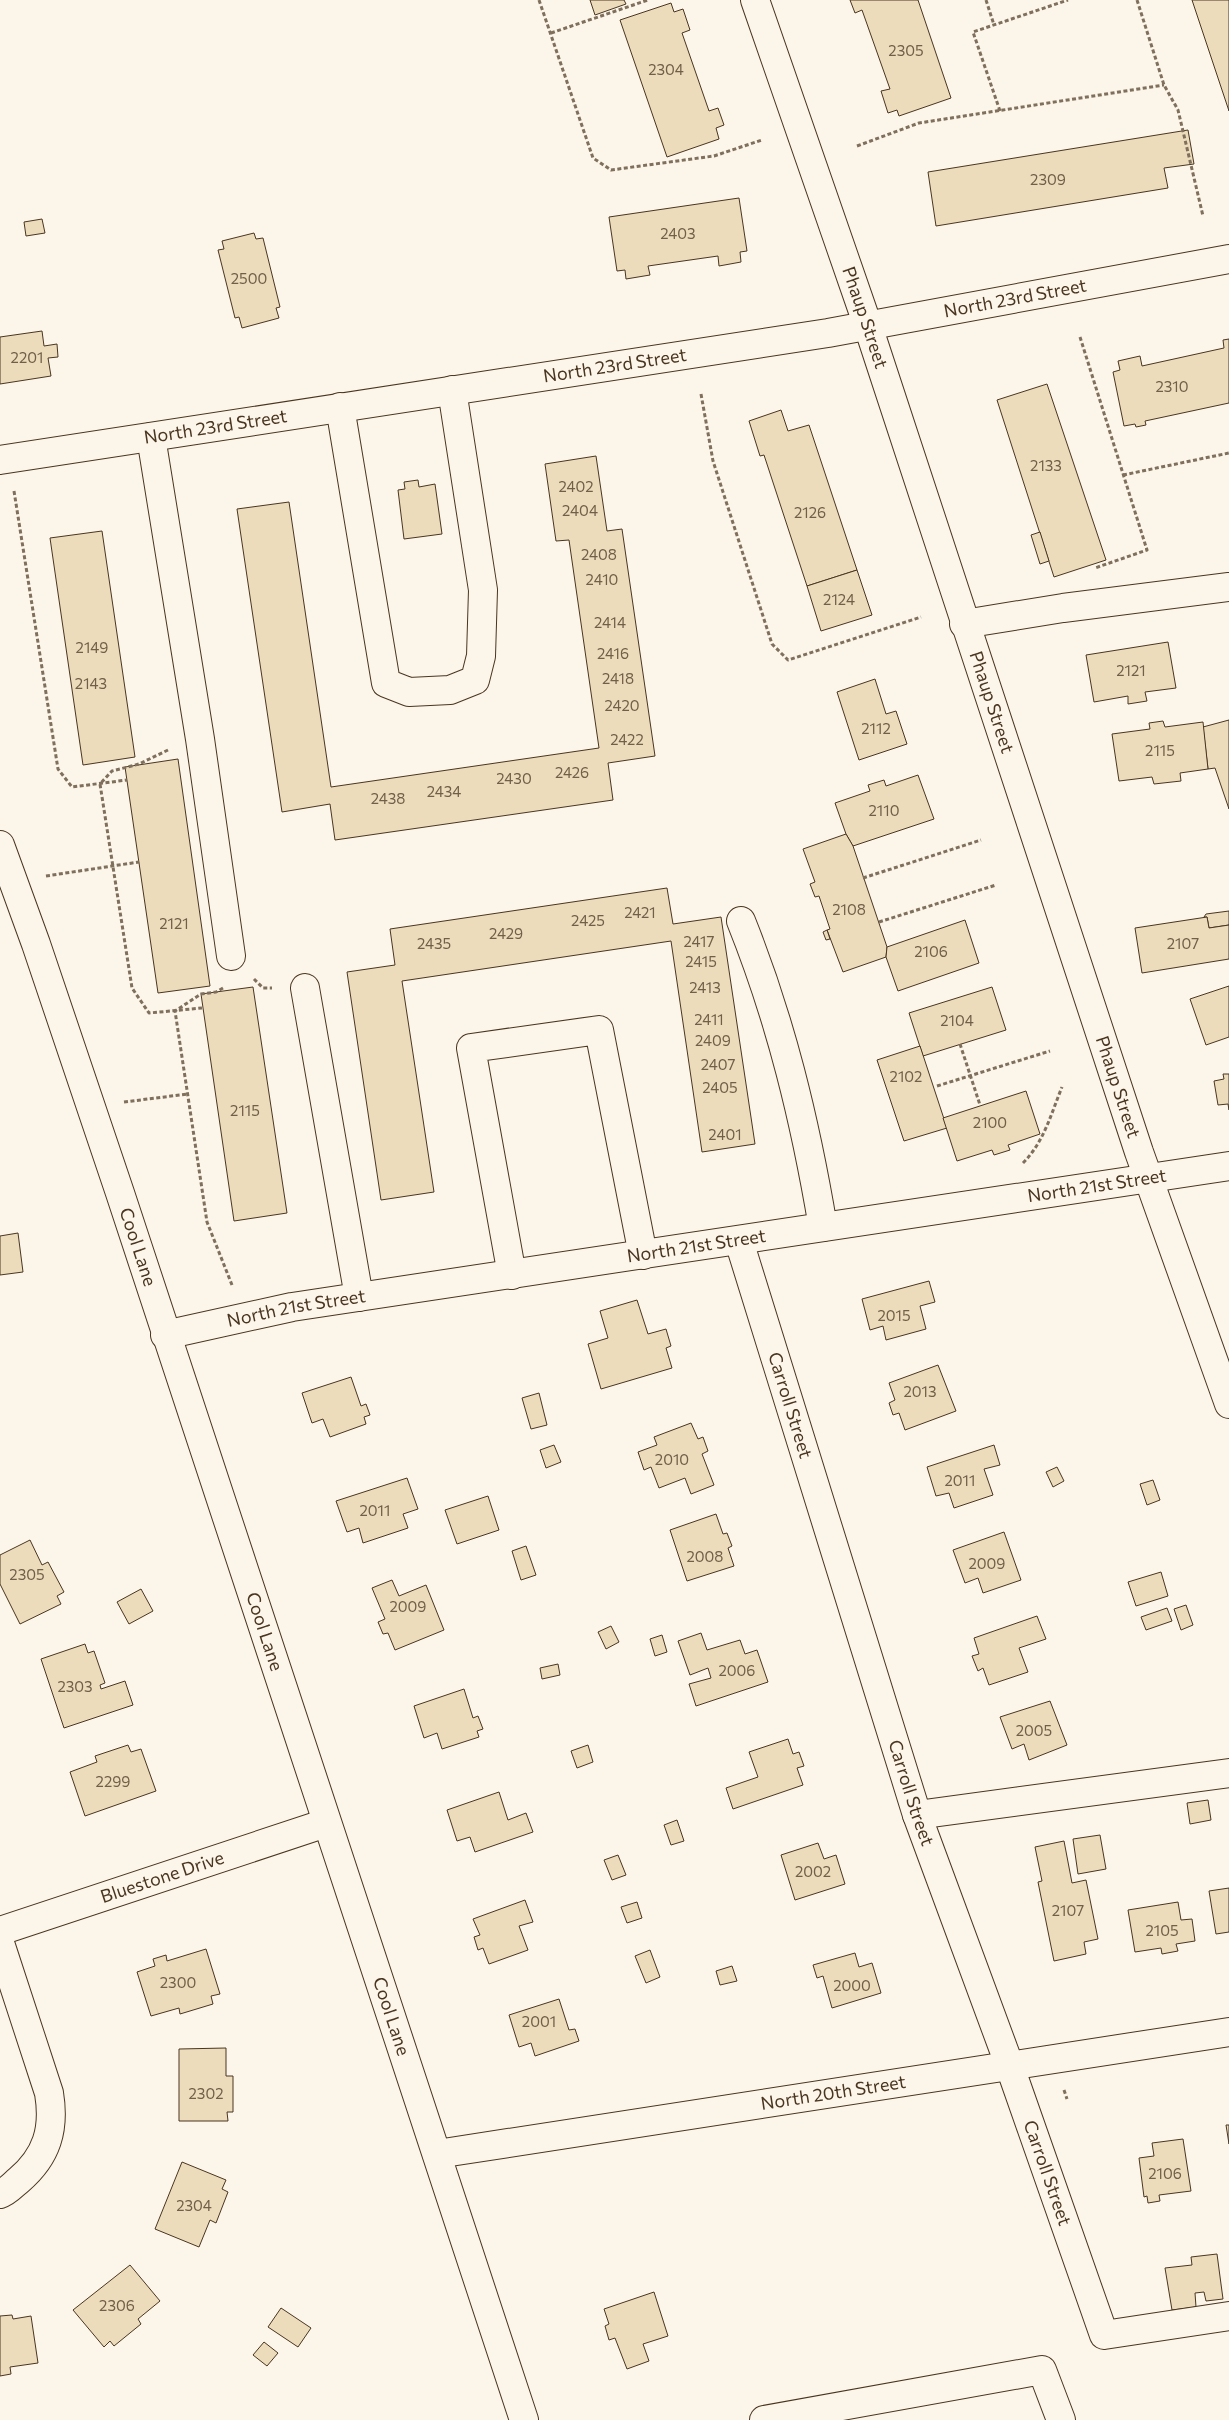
<svg xmlns="http://www.w3.org/2000/svg" width="1229" height="2420" viewBox="0 0 1229 2420" font-family="Commissioner,sans-serif">
<style>
.building{fill:#ecdcbc;stroke:#4a3520}
.lines{fill:none;stroke-linecap:round;stroke-linejoin:round}
.minor-casing{stroke:#4a3520;stroke-width:30}
.path{stroke:#7f6f5c;stroke-width:3;stroke-dasharray:4 2.5;stroke-linecap:butt}
.minor{stroke:#fbf6e9;stroke-width:28}
.labels{text-anchor:middle;stroke-width:4;stroke-linejoin:round;paint-order:stroke}
.number-label{font-size:15px;fill:#725f47}
.street-label{font-size:18px;fill:#4a3520;stroke:#fbf6e9}
</style>
<rect width="100%" height="100%" fill="#fbf6e9"/>
<g class="building">
<path d="M590,0H624L626,4L595,15Z"/>
<path d="M850,0H918L951,98L899,116L897,110L888,113L881,91L890,89L862,10L855,13Z"/>
<path d="M1192,0H1229V111Z"/>
<path d="M671,3L674,12L683,9L690,30L682,33L709,111L718,108L724,125L716,128L719,139L667,157L620,20Z"/>
<path d="M1188,130L1194,164L1164,168L1168,188L936,226L928,172Z"/>
<path d="M739,198L747,251L740,252L741,262L719,266L718,256L648,266L650,275L626,279L625,270L617,271L609,217Z"/>
<path d="M42,219L45,233L26,236L24,222Z"/>
<path d="M254,233L256,239L263,238L280,307L276,308L279,318L242,328L239,317L235,318L218,250L224,249L222,241Z"/>
<path d="M42,331L44,346L57,344L58,357L48,358L51,376L0,384V337Z"/>
<path d="M1229,339V403L1145,421L1146,425L1136,427L1135,424L1124,426L1113,372L1120,370L1118,361L1140,356L1142,366L1224,348L1223,340Z"/>
<path d="M1047,384L1106,560L1054,577L997,400Z"/>
<path d="M781,410L788,431L809,425L857,570L807,586L764,455L760,456L749,421Z"/>
<path d="M596,456L607,531L622,529L655,756L608,763L613,800L335,840L330,804L282,812L237,509L289,502L331,787L599,748L569,540L556,541L545,464Z"/>
<path d="M418,480L419,487L435,484L442,534L404,539L398,490L405,489L404,482Z"/>
<path d="M102,531L135,757L83,765L50,538Z"/>
<path d="M1040,532L1049,561L1040,564L1031,535Z"/>
<path d="M857,570L872,615L821,631L807,586Z"/>
<path d="M1168,642L1176,688L1145,692L1147,701L1128,704V696L1094,702L1086,655Z"/>
<path d="M875,679L886,714L896,711L907,744L859,760L837,692Z"/>
<path d="M1229,720V809L1215,768L1208,769L1203,727Z"/>
<path d="M1163,721L1165,727L1203,722L1208,769L1180,773L1181,781L1154,784L1152,777L1119,781L1112,734L1150,729L1149,723Z"/>
<path d="M178,759L210,986L158,993L125,767Z"/>
<path d="M918,775L934,819L853,846L846,834L835,803L870,791L868,785L884,780L886,786Z"/>
<path d="M846,834L853,846L887,947L886,957L843,972L827,930L830,929L819,896L815,897L810,884L815,882L803,849Z"/>
<path d="M667,888L673,924L721,917L755,1144L702,1152L671,941L402,981L434,1192L381,1200L347,972L395,965L390,929Z"/>
<path d="M1229,911V925L1209,928L1207,917H1204L1206,914Z"/>
<path d="M1207,917L1209,928L1229,925V959L1142,973L1135,928Z"/>
<path d="M965,920L979,963L898,991L886,957L887,947Z"/>
<path d="M827,930L830,939L826,940L823,932Z"/>
<path d="M1229,986V1037L1206,1045L1190,999Z"/>
<path d="M253,987L287,1213L234,1221L201,994Z"/>
<path d="M992,987L1006,1030L923,1056L909,1013Z"/>
<path d="M920,1046L947,1128L904,1141L877,1060Z"/>
<path d="M1223,1074H1229V1110L1228,1104L1218,1105L1214,1081L1224,1079Z"/>
<path d="M1026,1091L1040,1134L1008,1145L1010,1150L994,1155L992,1150L957,1161L943,1118Z"/>
<path d="M18,1233L23,1272L0,1275V1236Z"/>
<path d="M929,1281L935,1302L920,1306L926,1329L886,1340L883,1326L870,1330L862,1299Z"/>
<path d="M637,1300L648,1334L666,1329L671,1346L666,1348L672,1368L601,1389L588,1344L608,1338L600,1311Z"/>
<path d="M938,1365L956,1411L905,1430L899,1413L893,1415L889,1403L895,1400L889,1383Z"/>
<path d="M351,1377L361,1406L366,1404L370,1415L364,1417L366,1424L330,1437L323,1419L312,1423L302,1393Z"/>
<path d="M539,1393L547,1425L531,1429L522,1398Z"/>
<path d="M691,1423L698,1439L703,1437L708,1451L702,1454L714,1485L691,1494L685,1478L659,1488L651,1467L644,1470L638,1452L657,1445L654,1437Z"/>
<path d="M554,1445L561,1462L546,1468L540,1450Z"/>
<path d="M994,1445L1000,1465L984,1469L993,1495L954,1508L949,1493L936,1496L927,1467Z"/>
<path d="M1057,1467L1064,1481L1053,1487L1046,1472Z"/>
<path d="M407,1478L418,1509L403,1514L408,1528L363,1543L359,1528L347,1532L336,1501Z"/>
<path d="M1153,1480L1160,1500L1147,1505L1140,1484Z"/>
<path d="M488,1496L499,1530L457,1544L445,1510Z"/>
<path d="M716,1514L723,1534L727,1533L732,1546L728,1548L734,1566L687,1581L670,1530Z"/>
<path d="M1004,1532L1021,1580L983,1593L978,1578L965,1583L953,1550Z"/>
<path d="M30,1540L42,1565L48,1562L64,1592L57,1596L61,1604L20,1624L0,1584V1555Z"/>
<path d="M526,1546L536,1575L521,1580L512,1551Z"/>
<path d="M1161,1572L1168,1596L1136,1606L1128,1582Z"/>
<path d="M392,1580L399,1596L426,1585L444,1630L395,1650L388,1633L383,1634L378,1622L385,1619L372,1588Z"/>
<path d="M141,1589L153,1611L129,1624L117,1602Z"/>
<path d="M1186,1605L1193,1625L1181,1630L1174,1609Z"/>
<path d="M1167,1608L1172,1621L1146,1630L1141,1617Z"/>
<path d="M1037,1616L1046,1639L1019,1648L1028,1672L989,1685L983,1668L978,1671L972,1656L979,1654L974,1638Z"/>
<path d="M611,1626L619,1642L606,1649L598,1632Z"/>
<path d="M701,1633L707,1650L740,1640L745,1654L757,1650L768,1682L696,1706L689,1684L711,1678L708,1668L690,1675L678,1641Z"/>
<path d="M662,1635L667,1652L655,1656L650,1639Z"/>
<path d="M85,1644L88,1653L94,1651L105,1683L100,1685L101,1689L125,1681L133,1705L64,1728L41,1659Z"/>
<path d="M558,1664L560,1675L542,1679L540,1668Z"/>
<path d="M464,1689L473,1718L478,1716L483,1729L477,1731L479,1737L442,1749L437,1733L424,1738L414,1706Z"/>
<path d="M1050,1701L1067,1745L1029,1760L1024,1744L1012,1749L1000,1717Z"/>
<path d="M788,1739L793,1754L799,1752L804,1766L797,1768L803,1785L733,1809L726,1788L758,1777L749,1752Z"/>
<path d="M128,1745L131,1752L141,1749L156,1791L85,1816L70,1772L97,1762L95,1756Z"/>
<path d="M588,1745L593,1762L577,1768L571,1751Z"/>
<path d="M499,1792L508,1820L526,1813L533,1832L475,1852L470,1837L457,1841L447,1810Z"/>
<path d="M1208,1800L1211,1820L1190,1824L1187,1803Z"/>
<path d="M677,1820L684,1841L671,1845L664,1825Z"/>
<path d="M1100,1835L1106,1869L1078,1874L1073,1839Z"/>
<path d="M1064,1841L1072,1883L1086,1880L1098,1939L1084,1942L1086,1954L1054,1961L1038,1882L1042,1881L1035,1847Z"/>
<path d="M818,1843L824,1859L836,1855L845,1884L795,1900L781,1855Z"/>
<path d="M618,1855L626,1875L612,1880L604,1860Z"/>
<path d="M1229,1888V1932L1216,1934L1209,1891Z"/>
<path d="M525,1900L533,1922L519,1926L528,1950L489,1964L483,1948L478,1950L474,1937L480,1935L473,1919Z"/>
<path d="M637,1902L642,1918L627,1923L621,1907Z"/>
<path d="M1178,1902L1181,1920L1192,1919L1195,1941L1176,1944L1178,1951L1162,1954L1161,1948L1135,1952L1128,1910Z"/>
<path d="M206,1949L220,1994L211,1996L213,2004L180,2014L179,2008L151,2016L137,1972L155,1966L153,1959L166,1955L167,1961Z"/>
<path d="M650,1950L660,1977L646,1983L635,1956Z"/>
<path d="M855,1953L859,1967L872,1963L881,1993L832,2008L823,1976L817,1978L813,1965Z"/>
<path d="M732,1966L737,1981L720,1985L716,1971Z"/>
<path d="M559,1999L569,2030L575,2029L579,2041L535,2056L531,2043L519,2047L509,2015Z"/>
<path d="M226,2048V2076H233V2112H227L228,2121H179V2049Z"/>
<path d="M1226,2125H1229V2144Z"/>
<path d="M1183,2139L1191,2191L1159,2195L1160,2201L1148,2203L1147,2196L1144,2197L1139,2158L1154,2156L1152,2143Z"/>
<path d="M182,2162L226,2180L222,2189L228,2192L216,2223L210,2220L199,2247L155,2229Z"/>
<path d="M1217,2254L1223,2299L1206,2301L1204,2292L1195,2293L1196,2307L1172,2310L1165,2268L1192,2265L1191,2257Z"/>
<path d="M130,2265L160,2301L138,2319L141,2324L114,2346L110,2341L104,2347L73,2310Z"/>
<path d="M654,2292L668,2336L643,2344L649,2361L627,2369L615,2338L609,2340L605,2326L609,2324L604,2309Z"/>
<path d="M281,2308L311,2328L298,2347L268,2327Z"/>
<path d="M12,2315L13,2319L31,2316L38,2363L10,2367L11,2374L0,2376V2316Z"/>
<path d="M264,2342L278,2353L267,2366L253,2355Z"/>
</g>
<g class="lines">
<g class="minor-casing">
<g id="minor">
<path id="s1" d="M755,0L868,326L1139,1152L1229,1404"/>
<path d="M340,407L386,683L409,692L450,690L475,680L481,656L483,590L452,390"/>
<path d="M151,437L200,739L231,956"/>
<path id="s2" d="M0,460L828,333L1229,259"/>
<path d="M964,624L1063,608L1229,587"/>
<path id="s3" d="M0,845L36,944L120,1193L524,2420"/>
<path d="M741,921C781,1021 805,1120 823,1227"/>
<path d="M305,988L359,1297"/>
<path id="s4" d="M739,1241L917,1815L1009,2064L1104,2335L1229,2316"/>
<path d="M512,1275L471,1048L599,1030L643,1255"/>
<path id="s5" d="M165,1335L292,1307L1229,1166"/>
<path d="M917,1815L1229,1773"/>
<path id="s6" d="M0,1931L326,1823"/>
<path d="M0,1943L49,2093C55,2129 47,2156 19,2180C13,2185 7,2192 0,2194"/>
<path id="s7" d="M437,2154L1229,2032"/>
<path d="M764,2420L1042,2370L1061,2420"/>
</g>
</g>
<g class="path">
<path d="M539,0L593,158L611,170L714,156L762,140"/>
<path d="M986,0L994,25"/>
<path d="M1137,0L1164,85L1178,110L1203,216"/>
<path d="M551,33L648,0"/>
<path d="M1000,111L973,32L1068,0"/>
<path d="M857,146L919,123L1164,85"/>
<path d="M1080,337L1147,550L1095,568"/>
<path d="M701,394L713,461L772,644L788,660L921,617"/>
<path d="M1123,475L1229,453"/>
<path d="M14,491L58,769L72,787L127,780"/>
<path d="M168,750L139,764L112,771L100,784L132,988L149,1013L202,1008"/>
<path d="M46,876L139,862"/>
<path d="M863,878L981,840"/>
<path d="M879,922L996,885"/>
<path d="M254,979L263,988H272"/>
<path d="M223,988L216,992L201,994L175,1011L207,1222L232,1285"/>
<path d="M960,1044L980,1105"/>
<path d="M937,1086L1050,1051"/>
<path d="M124,1102L188,1094"/>
<path d="M1023,1163C1044,1142 1051,1114 1062,1087"/>
<path d="M1064,2090L1067,2099"/>
</g>
<use href="#minor" class="minor"/>
</g>
<g class="labels">
<g class="number-label">
<text x="906" y="56">2305</text>
<text x="666" y="75">2304</text>
<text x="1048" y="185">2309</text>
<text x="678" y="239">2403</text>
<text x="249" y="284">2500</text>
<text x="27" y="363">2201</text>
<text x="1172" y="392">2310</text>
<text x="1046" y="471">2133</text>
<text x="576" y="492">2402</text>
<text x="580" y="516">2404</text>
<text x="810" y="518">2126</text>
<text x="599" y="560">2408</text>
<text x="602" y="585">2410</text>
<text x="839" y="605">2124</text>
<text x="610" y="628">2414</text>
<text x="92" y="653">2149</text>
<text x="613" y="659">2416</text>
<text x="1131" y="676">2121</text>
<text x="618" y="684">2418</text>
<text x="91" y="689">2143</text>
<text x="622" y="711">2420</text>
<text x="876" y="734">2112</text>
<text x="627" y="745">2422</text>
<text x="1160" y="756">2115</text>
<text x="572" y="778">2426</text>
<text x="514" y="784">2430</text>
<text x="444" y="797">2434</text>
<text x="388" y="804">2438</text>
<text x="884" y="816">2110</text>
<text x="849" y="915">2108</text>
<text x="640" y="918">2421</text>
<text x="588" y="926">2425</text>
<text x="174" y="929">2121</text>
<text x="506" y="939">2429</text>
<text x="699" y="947">2417</text>
<text x="434" y="949">2435</text>
<text x="1183" y="949">2107</text>
<text x="931" y="957">2106</text>
<text x="701" y="967">2415</text>
<text x="705" y="993">2413</text>
<text x="709" y="1025">2411</text>
<text x="957" y="1026">2104</text>
<text x="713" y="1046">2409</text>
<text x="718" y="1070">2407</text>
<text x="906" y="1082">2102</text>
<text x="720" y="1093">2405</text>
<text x="245" y="1116">2115</text>
<text x="990" y="1128">2100</text>
<text x="725" y="1140">2401</text>
<text x="894" y="1321">2015</text>
<text x="920" y="1397">2013</text>
<text x="672" y="1465">2010</text>
<text x="960" y="1486">2011</text>
<text x="375" y="1516">2011</text>
<text x="705" y="1562">2008</text>
<text x="987" y="1569">2009</text>
<text x="27" y="1580">2305</text>
<text x="408" y="1612">2009</text>
<text x="737" y="1676">2006</text>
<text x="75" y="1692">2303</text>
<text x="1034" y="1736">2005</text>
<text x="113" y="1787">2299</text>
<text x="813" y="1877">2002</text>
<text x="1068" y="1916">2107</text>
<text x="1162" y="1936">2105</text>
<text x="178" y="1988">2300</text>
<text x="852" y="1991">2000</text>
<text x="539" y="2027">2001</text>
<text x="206" y="2099">2302</text>
<text x="1165" y="2179">2106</text>
<text x="194" y="2211">2304</text>
<text x="117" y="2311">2306</text>
</g>
<g class="street-label">
<text dy="6" stroke="none"><textPath href="#s2" startOffset="1028">North 23rd Street</textPath></text>
<text dy="6" stroke="none"><textPath href="#s1" startOffset="336">Phaup Street</textPath></text>
<text dy="6" stroke="none"><textPath href="#s2" startOffset="622">North 23rd Street</textPath></text>
<text dy="6" stroke="none"><textPath href="#s2" startOffset="218">North 23rd Street</textPath></text>
<text dy="6" stroke="none"><textPath href="#s1" startOffset="741">Phaup Street</textPath></text>
<text dy="6" stroke="none"><textPath href="#s1" startOffset="1146">Phaup Street</textPath></text>
<text dy="6" stroke="none"><textPath href="#s5" startOffset="944">North 21st Street</textPath></text>
<text dy="6" stroke="none"><textPath href="#s3" startOffset="425">Cool Lane</textPath></text>
<text dy="6" stroke="none"><textPath href="#s5" startOffset="539">North 21st Street</textPath></text>
<text dy="6" stroke="none"><textPath href="#s5" startOffset="134">North 21st Street</textPath></text>
<text dy="6" stroke="none"><textPath href="#s4" startOffset="172">Carroll Street</textPath></text>
<text dy="6" stroke="none"><textPath href="#s3" startOffset="830">Cool Lane</textPath></text>
<text dy="6" stroke="none"><textPath href="#s4" startOffset="578">Carroll Street</textPath></text>
<text dy="6" stroke="none"><textPath href="#s6" startOffset="171">Bluestone Drive</textPath></text>
<text dy="6" stroke="none"><textPath href="#s3" startOffset="1235">Cool Lane</textPath></text>
<text dy="6" stroke="none"><textPath href="#s7" startOffset="401">North 20th Street</textPath></text>
<text dy="6" stroke="none"><textPath href="#s4" startOffset="982">Carroll Street</textPath></text>
</g>
</g>
</svg>
